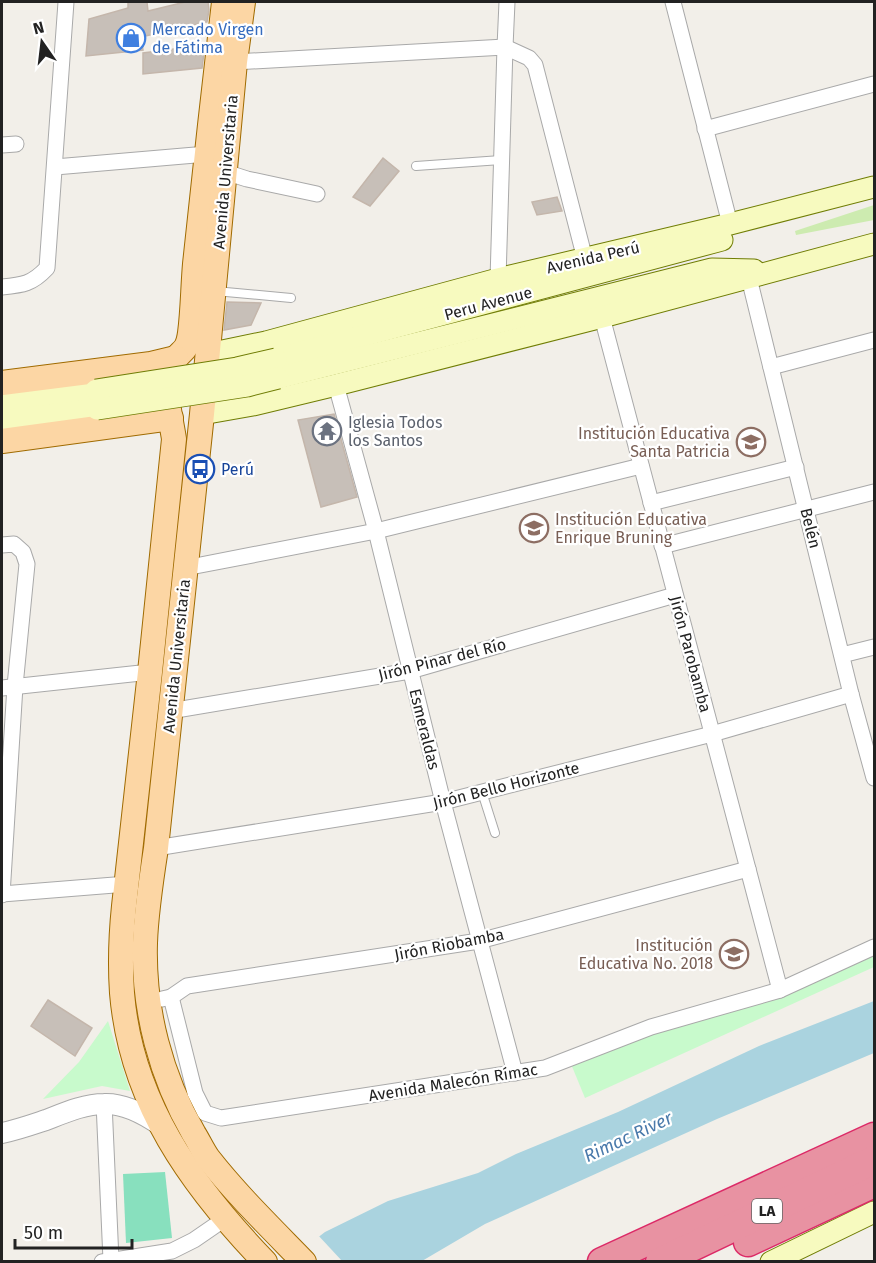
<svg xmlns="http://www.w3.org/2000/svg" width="876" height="1263" viewBox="0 0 876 1263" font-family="'Fira Sans',sans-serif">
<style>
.grass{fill:#cdebb0}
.park{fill:#c8facc}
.pitch{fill:#88e0be}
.water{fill:#aad3df}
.pier{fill:#f2efe9}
.building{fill:#c7bfb8;stroke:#c4b6ab;stroke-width:1.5}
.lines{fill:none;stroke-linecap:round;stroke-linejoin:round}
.service-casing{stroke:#a9a9a9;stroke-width:10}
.minor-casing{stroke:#a9a9a9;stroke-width:17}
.tertiary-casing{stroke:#a9a9a9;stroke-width:22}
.secondary-casing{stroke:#707d05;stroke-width:23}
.primary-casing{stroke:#a06b00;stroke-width:26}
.motorway-casing{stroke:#dc2a67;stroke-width:31}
.service{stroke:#fff;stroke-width:8}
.minor{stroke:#fff;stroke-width:15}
.tertiary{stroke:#fff;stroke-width:20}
.secondary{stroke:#f7fabf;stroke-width:21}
.primary{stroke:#fcd6a4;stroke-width:24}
.motorway{stroke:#e892a2;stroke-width:28}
.secondary-bridge-casing{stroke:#707d05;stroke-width:23;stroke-linecap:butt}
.secondary-bridge{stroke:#f7fabf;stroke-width:21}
.labels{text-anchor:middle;stroke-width:4.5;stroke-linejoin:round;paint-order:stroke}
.shield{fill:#fff;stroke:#646464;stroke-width:1.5}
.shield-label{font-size:15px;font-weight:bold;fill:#222}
.shop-label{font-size:16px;fill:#366cbe;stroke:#fff;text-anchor:start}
.street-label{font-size:16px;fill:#222;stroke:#fff}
.worship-label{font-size:16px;fill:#5b616d;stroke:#fff;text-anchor:start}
.education-label{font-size:16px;fill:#785e54;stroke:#fff;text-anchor:end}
.transit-label{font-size:16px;fill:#164399;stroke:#fff;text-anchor:start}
.water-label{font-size:18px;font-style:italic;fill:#4a7aab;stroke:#fff}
</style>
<rect width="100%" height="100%" fill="#f2efe9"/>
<path class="grass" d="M874,205V220L796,235L795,231Z"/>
<g class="park">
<path d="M874,952V967L585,1098L571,1064Z"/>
<path d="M108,1021L130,1091L102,1086L43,1099L79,1062Z"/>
</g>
<path class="pitch" d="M165,1172L172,1238L126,1243L123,1174Z"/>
<path class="water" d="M874,1001V1053L717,1119L485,1224L422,1261L286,1262L325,1232L388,1201L478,1173L516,1154L618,1112L759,1046Z"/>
<path class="pier" d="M317,1234L343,1262L283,1261L284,1259Z"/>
<g class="building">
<path d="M128,2H147L148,11L185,2H208L209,10L207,22L141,37L143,50L86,56L89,19L128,8Z"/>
<path d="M205,45L202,68L143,74V53Z"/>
<path d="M383,158L399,171L370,206L353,197Z"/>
<path d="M557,197L562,211L537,215L532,202Z"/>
<path d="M227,302L261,303L251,325L224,330Z"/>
<path d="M334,414L357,497L321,507L298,420Z"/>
<path d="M48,1000L92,1028L75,1056L31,1026Z"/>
</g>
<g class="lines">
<g class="service-casing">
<g id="service">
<path d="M416,166L501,160"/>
<path d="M215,291L291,298"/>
<path d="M482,792L495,833"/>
</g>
</g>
<g class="minor-casing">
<g id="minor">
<path d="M673,2L730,224"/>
<path d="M235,62L505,47L529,58L535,65L585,259"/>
<path d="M705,129L874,84"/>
<path d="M2,145L16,144"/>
<path d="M55,167L207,154"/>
<path d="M225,172L247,179L317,194"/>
<path d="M749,278L851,694L874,778"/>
<path d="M498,279L505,47L507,2"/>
<path d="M2,287C23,285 32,284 47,268L66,2"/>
<path d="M602,317L780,990"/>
<path d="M771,367L874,340"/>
<path d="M336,385L376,531L443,802L515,1073"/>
<path d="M651,503L796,467"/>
<path d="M2,545L14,544L23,552L27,564L15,686L2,895"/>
<path d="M662,546L874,492"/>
<path d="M185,568L376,531L641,466"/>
<path d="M842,655L874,647"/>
<path d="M2,688L150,672"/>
<path d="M170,711L410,671L675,595"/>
<path d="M156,848L443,802L712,734L851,694"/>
<path d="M2,894L127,884"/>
<path d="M171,997L195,1093L205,1113L221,1118L545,1068L651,1027L780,990L874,947"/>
<path d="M162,999L171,997L187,986L479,941L748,869"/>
<path d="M104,1103L111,1260"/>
<path d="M102,1262L172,1251L194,1240L226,1218"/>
</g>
</g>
<g class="tertiary-casing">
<path id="tertiary" d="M2,1133C17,1130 31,1125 46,1120C64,1113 84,1104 104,1104C124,1103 144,1114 160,1125"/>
</g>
<g class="secondary-casing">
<g id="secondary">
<path d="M208,354L266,342L498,279L730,224L874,187"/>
<path d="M276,359L722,240"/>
<path d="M278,378L712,269L754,270"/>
<path d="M2,402L96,390"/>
<path d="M202,414L253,405L336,385L602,317L874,244"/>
<path d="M2,421L97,409"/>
<path d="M771,1262L874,1212"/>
</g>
</g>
<g class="primary-casing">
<g id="primary">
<path d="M224,2C214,89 204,177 195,264C193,287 193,310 190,333C187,354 181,349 172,363C161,383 171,418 174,439L150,672L124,906C121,935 120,964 122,993C131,1102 191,1185 265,1262"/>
<path d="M243,2L235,62L202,414L156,848C151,880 146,912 145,943C143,1010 161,1077 194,1134C199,1142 203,1151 208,1158C237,1195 271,1228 304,1262"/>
<path d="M2,383L151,364L176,358"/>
<path d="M2,441L171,418"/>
</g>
</g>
<g class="motorway-casing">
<g id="motorway">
<path d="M748,1242L874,1183"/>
<path d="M602,1262L874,1137"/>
<path d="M660,1262L874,1160"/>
</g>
</g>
<use href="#service" class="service"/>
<use href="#minor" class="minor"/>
<use href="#tertiary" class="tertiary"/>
<use href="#secondary" class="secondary"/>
<use href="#primary" class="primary"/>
<use href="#motorway" class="motorway"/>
<g class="secondary-bridge-casing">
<g id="secondary-bridge">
<path d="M96,390L237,368L276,359"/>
<path d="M97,409L247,386L278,378"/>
</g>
</g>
<use href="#secondary-bridge" class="secondary-bridge"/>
</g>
<defs>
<g id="shop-ring" transform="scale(1.5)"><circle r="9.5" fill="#fff" stroke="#3f7fe0" stroke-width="1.5"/><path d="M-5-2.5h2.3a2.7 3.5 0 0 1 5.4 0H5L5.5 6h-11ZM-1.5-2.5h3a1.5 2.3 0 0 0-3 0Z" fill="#3f7fe0"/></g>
<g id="temple-ring" transform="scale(1.5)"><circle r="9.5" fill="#fff" stroke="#6b7280" stroke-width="1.5"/><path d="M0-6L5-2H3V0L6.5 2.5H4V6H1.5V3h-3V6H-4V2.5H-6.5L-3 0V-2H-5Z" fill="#6b7280"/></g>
<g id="school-ring" transform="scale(1.5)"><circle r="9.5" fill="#fff" stroke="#8d6e63" stroke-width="1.5"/><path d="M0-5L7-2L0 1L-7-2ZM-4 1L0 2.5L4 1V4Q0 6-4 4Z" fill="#8d6e63"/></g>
<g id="bus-ring" transform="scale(1.5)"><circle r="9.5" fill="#fff" stroke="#1a4fb4" stroke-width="1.5"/><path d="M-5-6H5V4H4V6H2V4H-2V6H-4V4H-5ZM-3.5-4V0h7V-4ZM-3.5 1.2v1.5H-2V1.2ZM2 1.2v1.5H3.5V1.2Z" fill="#1a4fb4"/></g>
</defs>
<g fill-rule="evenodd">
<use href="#shop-ring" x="131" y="38"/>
<use href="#temple-ring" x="327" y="431"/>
<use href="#school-ring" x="751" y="442"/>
<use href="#bus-ring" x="200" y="469"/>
<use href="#school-ring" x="534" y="528"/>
<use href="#school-ring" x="734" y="954"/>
</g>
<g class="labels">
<rect class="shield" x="752" y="1199" width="30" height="24" rx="4.5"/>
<g class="shield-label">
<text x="767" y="1216">LA</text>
</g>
<g class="shop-label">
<text x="152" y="35">Mercado Virgen<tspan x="152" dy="18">de Fátima</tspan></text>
</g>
<g class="street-label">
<text transform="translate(225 172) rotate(-85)" y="6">Avenida Universitaria</text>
<text transform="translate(593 257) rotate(-13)" y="6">Avenida Perú</text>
<text transform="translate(488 303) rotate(-15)" y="6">Peru Avenue</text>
<text transform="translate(811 528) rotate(76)" y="6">Belén</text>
<text transform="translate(691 654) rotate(75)" y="6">Jirón Parobamba</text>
<text transform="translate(176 656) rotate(-84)" y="6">Avenida Universitaria</text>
<text transform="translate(442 659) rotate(-14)" y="6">Jirón Pinar del Río</text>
<text transform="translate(425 729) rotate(76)" y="6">Esmeraldas</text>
<text transform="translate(506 785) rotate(-14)" y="6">Jirón Bello Horizonte</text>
<text transform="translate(449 944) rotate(-11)" y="6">Jirón Riobamba</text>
<text transform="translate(453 1082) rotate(-9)" y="6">Avenida Malecón Rímac</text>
</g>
<g class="worship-label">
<text x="348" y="428">Iglesia Todos<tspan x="348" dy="18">los Santos</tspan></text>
</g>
<g class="education-label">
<text x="730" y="439">Institución Educativa<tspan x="730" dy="18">Santa Patricia</tspan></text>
<text x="555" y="525" text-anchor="start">Institución Educativa<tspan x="555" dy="18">Enrique Bruning</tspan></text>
<text x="713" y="951">Institución<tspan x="713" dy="18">Educativa No. 2018</tspan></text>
</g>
<g class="transit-label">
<text x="221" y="475">Perú</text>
</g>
<g class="water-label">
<text transform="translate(628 1137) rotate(-25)" y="6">Rimac River</text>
</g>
</g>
<rect width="876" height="1263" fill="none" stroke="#222222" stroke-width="6"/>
<g transform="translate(42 42) rotate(346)" stroke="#ffffff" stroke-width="4.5" paint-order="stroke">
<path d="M0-4.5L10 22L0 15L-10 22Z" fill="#222222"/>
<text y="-9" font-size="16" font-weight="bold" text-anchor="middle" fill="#222222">N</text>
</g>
<path d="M15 1239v9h117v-9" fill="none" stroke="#222222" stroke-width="3"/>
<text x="24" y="1239" font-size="18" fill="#222222" stroke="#ffffff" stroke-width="4.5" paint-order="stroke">50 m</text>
</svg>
